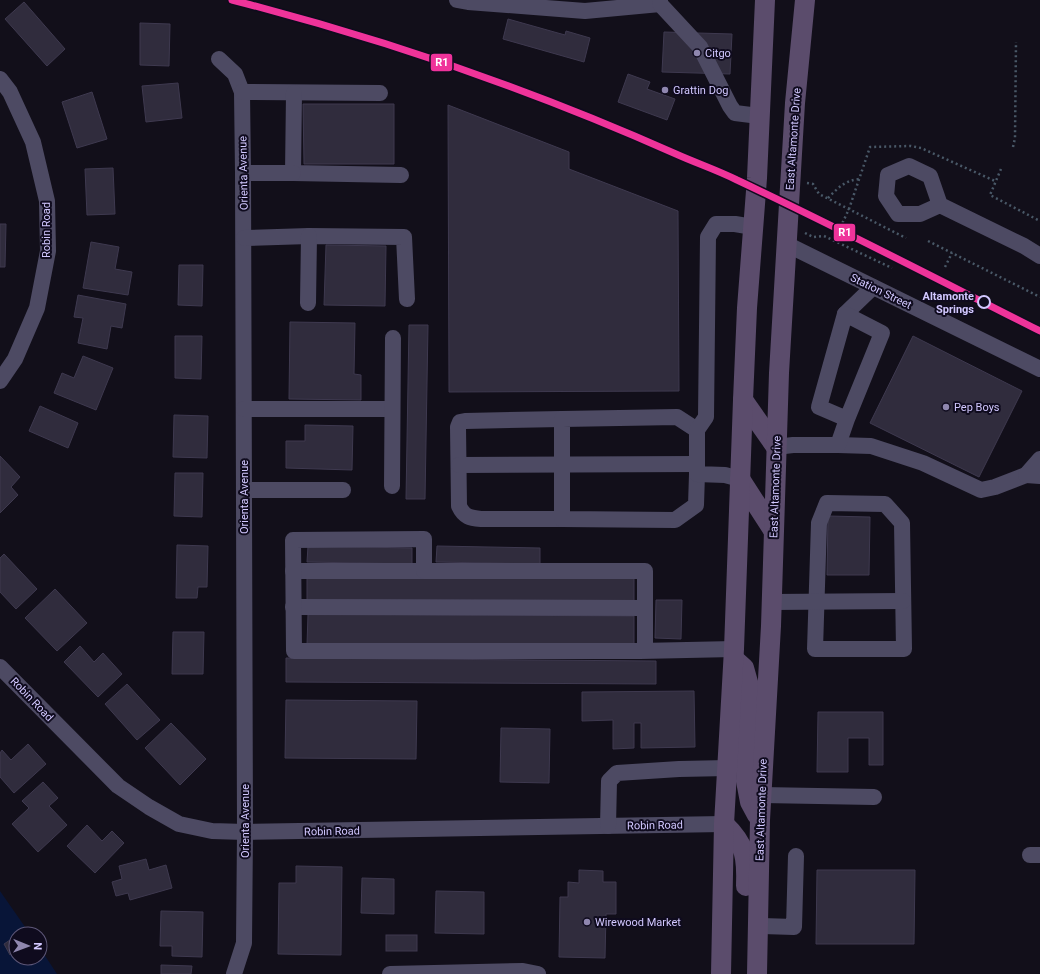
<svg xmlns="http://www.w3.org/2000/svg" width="1040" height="974" viewBox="0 0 1040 974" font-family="Roboto,sans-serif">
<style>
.water{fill:#081538}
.building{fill:#302c3d;stroke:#3e394f}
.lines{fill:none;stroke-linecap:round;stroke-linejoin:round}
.path{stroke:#495867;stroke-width:2.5;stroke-dasharray:2 3;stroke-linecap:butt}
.minor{stroke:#4d4a63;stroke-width:16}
.major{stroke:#5b4c6c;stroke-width:20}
.rail-1-casing{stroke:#0f0b1e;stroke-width:10}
.rail-1{stroke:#ef339a;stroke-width:7}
.poi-dot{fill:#8f87af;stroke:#0f0b1e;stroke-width:1.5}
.stop-dot{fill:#0f0b1e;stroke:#d2c8ff;stroke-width:2}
.labels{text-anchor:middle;stroke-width:4;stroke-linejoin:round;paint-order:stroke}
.poi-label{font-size:11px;fill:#d2c8ff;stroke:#0f0b1e;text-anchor:start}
.street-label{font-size:11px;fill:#d2c8ff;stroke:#0f0b1e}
.stop-label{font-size:11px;font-weight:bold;fill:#d2c8ff;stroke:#0f0b1e;text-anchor:end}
.line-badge{stroke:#0f0b1e;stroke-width:1.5}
.badge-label{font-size:11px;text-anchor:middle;font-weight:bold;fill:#fff}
</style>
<rect width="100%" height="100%" fill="#120f1a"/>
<path class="water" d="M0,891L30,934H16V958H40V948L57,974H0Z"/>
<g class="building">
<path d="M24,2L65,49L47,66L5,19Z"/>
<path d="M508,19L565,35L566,31L590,38L584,62L503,39Z"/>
<path d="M140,23L170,24L169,66L140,65Z"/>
<path d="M664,32L732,34L730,74L662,72Z"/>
<path d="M628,74L650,82L647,89L675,99L667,120L618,102Z"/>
<path d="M178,83L182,118L146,122L142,86Z"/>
<path d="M92,92L107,139L77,148L62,102Z"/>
<path d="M303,104H394V164H304Z"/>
<path d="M448,105L569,152V169L678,211L679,391L449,392Z"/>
<path d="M113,168L115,214L87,215L85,169Z"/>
<path d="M0,224H6L5,267H0Z"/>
<path d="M91,242L119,247L115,269L132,272L128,295L83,288Z"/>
<path d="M326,245L386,246L385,306L324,305Z"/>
<path d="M179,265H203L202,306L178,305Z"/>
<path d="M78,295L126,304L122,328L111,326L107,349L78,343L83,318L74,317Z"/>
<path d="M290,322L355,323L354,374L361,375V400L289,399Z"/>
<path d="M409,325H428L425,499H406Z"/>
<path d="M175,336H202L201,379L175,378Z"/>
<path d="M913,336L1022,391L979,477L870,423Z"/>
<path d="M83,356L113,368L96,410L54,393L62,373L74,378Z"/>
<path d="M40,406L78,423L68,448L29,431Z"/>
<path d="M174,415L208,416L207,458L173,457Z"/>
<path d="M305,425L353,426L352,470L286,468V441H305Z"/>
<path d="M0,456L20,477L11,487L18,495L0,513Z"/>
<path d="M175,473H203L202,517L174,516Z"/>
<path d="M828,516L870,517L869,575H827Z"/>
<path d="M177,545L208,546L207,587H198L197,598H176Z"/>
<path d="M308,546L412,548V564L307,562Z"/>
<path d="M437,546L540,548V564L436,562Z"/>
<path d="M4,554L37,589L16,609L0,592V558Z"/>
<path d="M307,576L634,578V601L307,600Z"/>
<path d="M55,589L87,623L57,651L25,618Z"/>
<path d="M656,600H682L681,639L655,638Z"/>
<path d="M308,614L634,616V646L307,645Z"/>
<path d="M173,632H204L203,674H172Z"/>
<path d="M80,646L94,662L103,653L122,674L98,697L64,662Z"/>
<path d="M286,658L656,661V684L286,682Z"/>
<path d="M127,684L160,720L137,740L105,704Z"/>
<path d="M694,691L695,747L641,748V723H634V748L613,749V720L582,721V692Z"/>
<path d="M286,700L417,701L416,759L285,758Z"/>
<path d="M818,712H883V765H869V738H848V772H817Z"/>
<path d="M171,723L206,759L180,785L145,748Z"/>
<path d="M501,728L550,729L549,783L500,782Z"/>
<path d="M28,744L46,764L14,793L0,777V753L2,750L11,760Z"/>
<path d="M43,782L58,798L49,806L67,825L38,852L12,824L29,808L22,801Z"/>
<path d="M87,825L102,841L112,831L124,843L95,873L67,846Z"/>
<path d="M146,859L149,870L166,865L172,888L130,900L128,893L116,896L112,882L122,879L119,866Z"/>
<path d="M296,866L342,867L341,955L278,954L279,883H296Z"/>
<path d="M579,870L603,871V882H616V914H606L605,958L559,957L560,897H568V882L579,883Z"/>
<path d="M817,870H915L914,944H816Z"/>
<path d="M362,878L394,879V914L361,913Z"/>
<path d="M436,891L484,892V934L435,933Z"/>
<path d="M161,911L203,912L202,957L172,956V946H160Z"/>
<rect x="386" y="935" width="31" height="16"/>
<path d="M16,936V951L10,955L4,944Z"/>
<path d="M161,965L192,966L191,974H161Z"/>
</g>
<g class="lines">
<g class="path">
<path d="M1013,147L1015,138L1016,42"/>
<path d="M1001,169L990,195L1040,221"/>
<path d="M807,183L813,184L819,194L906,238"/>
<path d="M828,198C838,188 845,180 860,179"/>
<path d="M805,233L813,237L824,236L892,268"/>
<path d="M834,241L849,209L870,147L911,146L921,148L995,181"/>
<path d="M928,241L1040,297"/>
<path d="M945,267L952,253"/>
</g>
<g class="minor">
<path d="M457,0L468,2L585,11L660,4V0"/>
<path d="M660,4L700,47L730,106L735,113L759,116"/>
<path d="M219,59L235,74L242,92L243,173L245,832L244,943L234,974"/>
<path d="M0,79L10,92L33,142L47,201L48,251L37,308L15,359L0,381"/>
<path d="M242,92L380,93"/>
<path d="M294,93L293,173L401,175"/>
<path d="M243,173H293"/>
<path d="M940,205L920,214H898L886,196L888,175L909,166L930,176L940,205L1024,246L1040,256"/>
<path d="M244,238L309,236L404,237L407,299"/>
<path d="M786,244L1040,369"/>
<path d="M308,303L309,236"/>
<path d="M845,314L873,287"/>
<path d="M244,409H392"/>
<path d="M562,419L465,421L460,422L458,427L459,506C464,517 470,518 481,519H562"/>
<path d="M838,445L871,446L923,463L981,490L995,487L1026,475"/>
<path d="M776,447L793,445H838L847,419L882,333L845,314L819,407L847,419"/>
<path d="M1040,459L1026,475L1040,476"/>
<path d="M459,465L697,464"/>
<path d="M697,474L696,505L675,520L562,519V419L677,417L697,430"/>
<path d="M740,479L725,475L697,474V430L706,417L708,237L716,224H735L753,227"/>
<path d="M392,486L393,338"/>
<path d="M244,490H343"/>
<path d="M827,503L885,504L902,523L904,649H815L819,523Z"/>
<path d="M293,571H424"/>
<path d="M772,602L903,601"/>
<path d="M293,607L645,608"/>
<path d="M645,651V571H424V539L293,540L294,651H640L734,649"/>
<path d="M0,667L118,786L149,807L179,824L212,831L245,832L724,824"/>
<path d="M761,795L874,797"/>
<path d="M608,826L609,781L617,773L679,769L728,768"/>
<path d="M1030,855H1040"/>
<path d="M759,926L794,927L796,856"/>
<path d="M390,974L523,971L538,974"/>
</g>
<g class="major">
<path d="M743,400L776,447"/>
<path d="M740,479L773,530"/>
<path d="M734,659L744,668L749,686L746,781L750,802L757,815"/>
<path d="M724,824C746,845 747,858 746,886"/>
<path d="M721,974L724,824L734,649L743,400L747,308L757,178L765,0"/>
<path d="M757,974L760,820L771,626L779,373L795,103L805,0"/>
</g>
<g class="rail-1-casing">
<path id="rail-1" d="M232,0C384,39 533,90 676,154C696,163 717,170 737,180C839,228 939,280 1040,331"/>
</g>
<use href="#rail-1" class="rail-1"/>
</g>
<g class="poi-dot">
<circle cx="697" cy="53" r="4"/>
<circle cx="665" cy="90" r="4"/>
<circle cx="946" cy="407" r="4"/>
<circle cx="587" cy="922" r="4"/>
</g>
<circle class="stop-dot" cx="984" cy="302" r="6"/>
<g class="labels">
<g class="poi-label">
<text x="705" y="57">Citgo</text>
<text x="673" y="94">Grattin Dog</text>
<text x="954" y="411">Pep Boys</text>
<text x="595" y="926">Wirewood Market</text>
</g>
<g class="street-label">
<text transform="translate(793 139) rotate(-86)" y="4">East Altamonte Drive</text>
<text transform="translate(243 173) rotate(-91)" y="4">Orienta Avenue</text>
<text transform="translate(46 230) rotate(-90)" y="4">Robin Road</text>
<text transform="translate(881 291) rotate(26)" y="4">Station Street</text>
<text transform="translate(775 487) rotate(-88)" y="4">East Altamonte Drive</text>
<text transform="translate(244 497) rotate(-90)" y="4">Orienta Avenue</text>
<text transform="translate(32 699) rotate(46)" y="4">Robin Road</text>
<text transform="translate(761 810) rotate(-88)" y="4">East Altamonte Drive</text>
<text transform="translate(245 821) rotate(-90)" y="4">Orienta Avenue</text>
<text transform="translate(655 825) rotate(-1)" y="4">Robin Road</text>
<text transform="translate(332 831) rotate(-1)" y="4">Robin Road</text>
</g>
<g class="stop-label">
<text x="974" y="300">Altamonte<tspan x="974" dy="13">Springs</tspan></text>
</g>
</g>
<g class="line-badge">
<rect x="430" y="53" width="23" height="19" rx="4" fill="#ef339a"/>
<rect x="833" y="223" width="23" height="19" rx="4" fill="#ef339a"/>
</g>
<g class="badge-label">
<text x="442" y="66">R1</text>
<text x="845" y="236">R1</text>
</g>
<g transform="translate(28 946) rotate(91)"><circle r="19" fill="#0f0b1e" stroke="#5d5778"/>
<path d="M0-3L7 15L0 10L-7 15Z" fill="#8f87af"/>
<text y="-6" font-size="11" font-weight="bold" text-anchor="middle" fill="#d2c8ff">N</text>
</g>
</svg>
